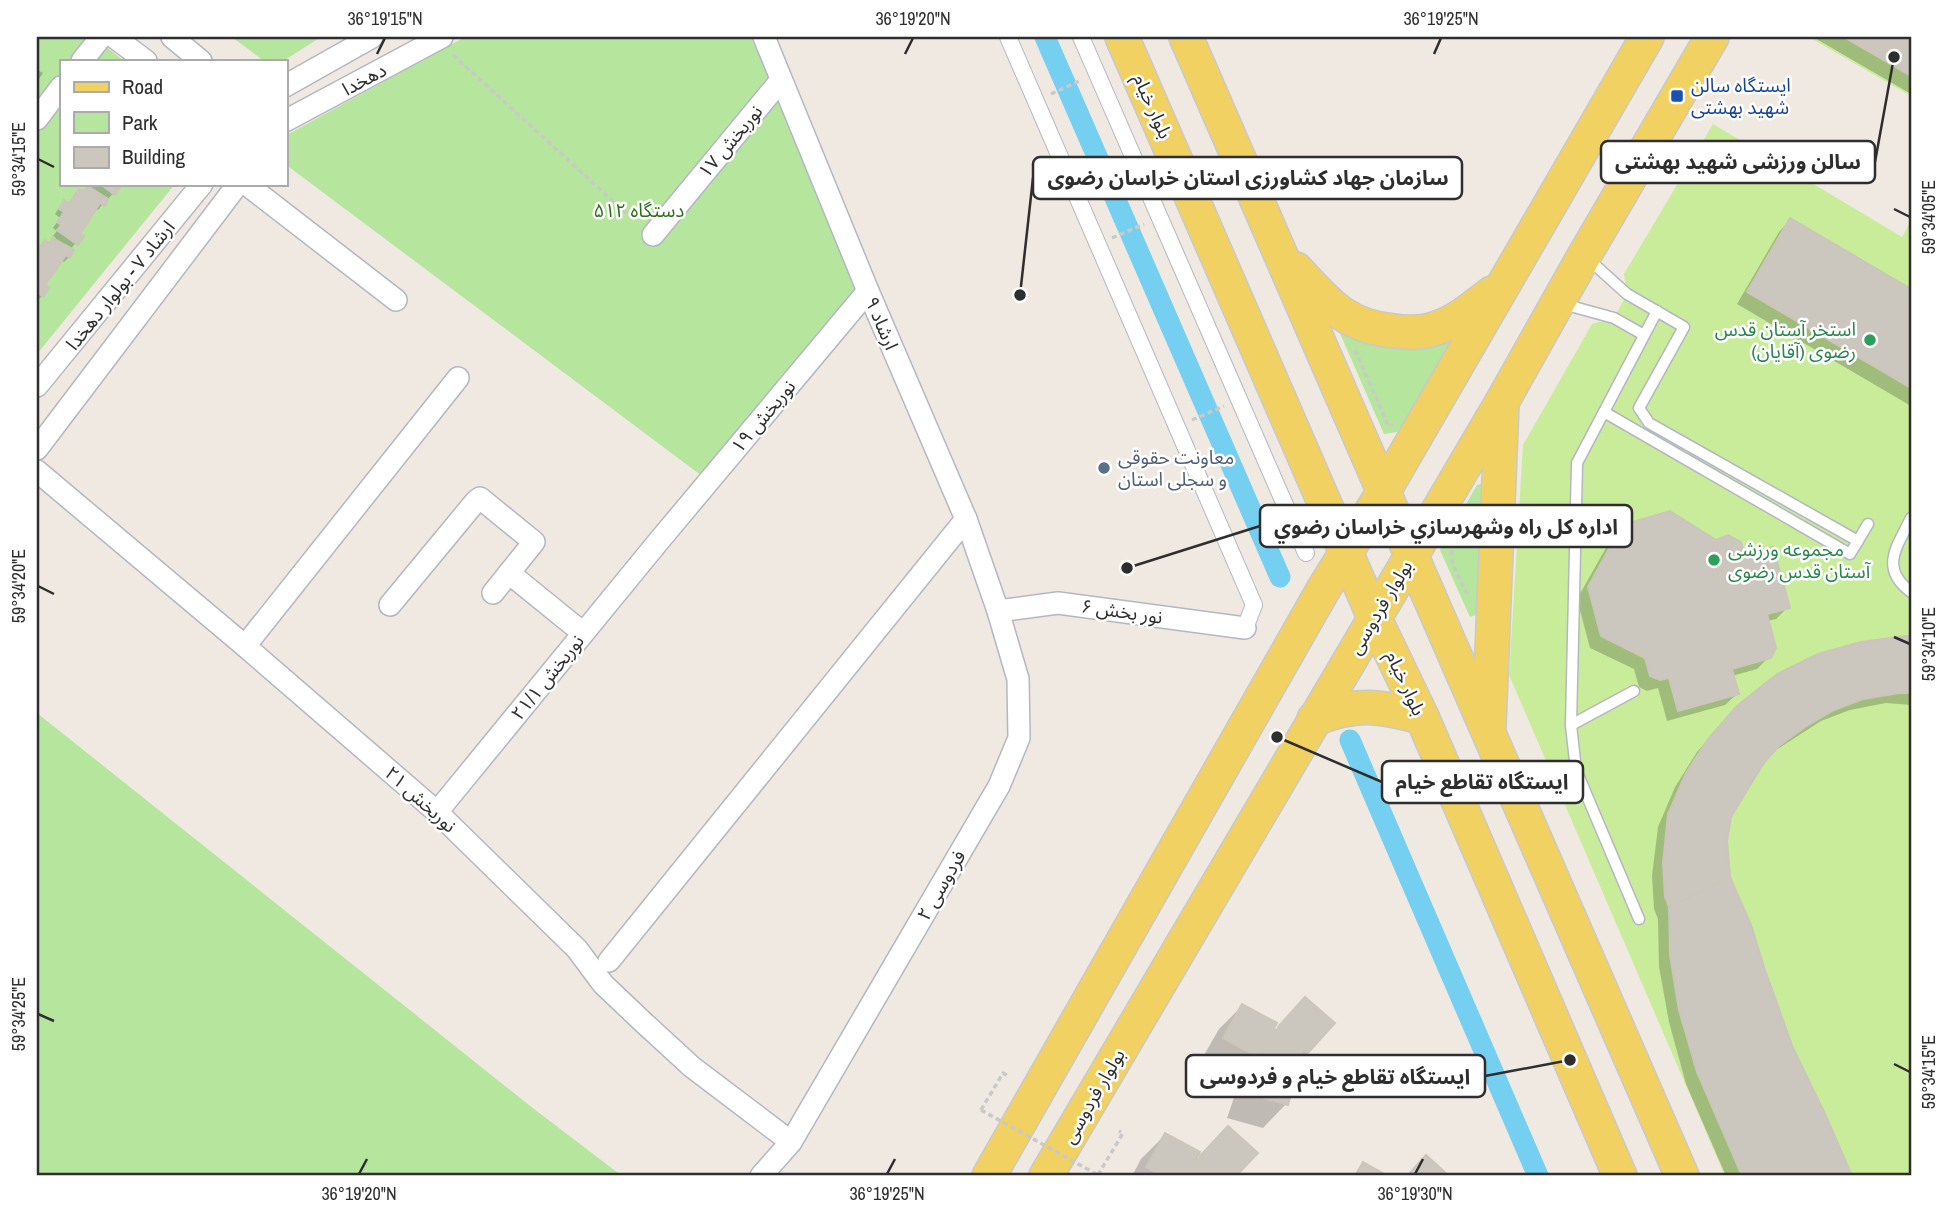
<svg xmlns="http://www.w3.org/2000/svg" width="1948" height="1213" viewBox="0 0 1948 1213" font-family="'Archivo Narrow','Noto Sans Arabic',sans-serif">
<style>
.green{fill:#b6e59e}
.pitch{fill:#c9ec9a}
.shadow{fill:#0003}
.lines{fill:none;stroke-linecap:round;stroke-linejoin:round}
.canal{stroke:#75cff0;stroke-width:21}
.building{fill:#cbc7bf;stroke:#cbc5ba;stroke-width:2}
.service-casing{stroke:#b4b7c1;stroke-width:13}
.pedestrian-casing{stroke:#b4b7c1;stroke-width:18}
.minor-casing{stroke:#b4b7c1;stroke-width:24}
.primary-casing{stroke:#c9c9c9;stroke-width:36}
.path{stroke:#c9c9c9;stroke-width:3.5;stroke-dasharray:5 3.5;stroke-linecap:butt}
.service{stroke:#fff;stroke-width:10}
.pedestrian{stroke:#fff;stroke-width:16}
.minor{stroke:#fff;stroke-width:21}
.primary{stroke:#f2d163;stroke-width:33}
.path-bridge{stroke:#c9c9c9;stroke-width:3.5;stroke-dasharray:5 3.5;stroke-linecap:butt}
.ticks{fill:none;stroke:#2e2e2e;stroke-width:2.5}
.transit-dot{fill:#1a4fb4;stroke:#fff;stroke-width:2.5}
.leisure-dot{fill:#2e9e5b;stroke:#fff;stroke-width:2.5}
.service-dot{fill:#5c6f8a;stroke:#fff;stroke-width:2.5}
.labels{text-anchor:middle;stroke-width:5;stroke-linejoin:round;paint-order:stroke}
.street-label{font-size:19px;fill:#2e2e2e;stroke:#fff}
.transit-label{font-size:19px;fill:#164399;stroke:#fff;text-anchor:start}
.park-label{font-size:19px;fill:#2c6e1b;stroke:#fff}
.leisure-label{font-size:19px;fill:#27864d;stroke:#fff;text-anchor:end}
.service-label{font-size:19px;fill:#4e5e75;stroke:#fff;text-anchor:start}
.leader{fill:none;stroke:#2e2e2e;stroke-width:2.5}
.callout-dot{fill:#2e2e2e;stroke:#fff;stroke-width:2.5}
.callout{fill:#fff;stroke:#2e2e2e;stroke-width:2.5}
.callout-label{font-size:21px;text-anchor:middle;font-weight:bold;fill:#2e2e2e}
.neatline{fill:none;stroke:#2e2e2e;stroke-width:2.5}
.ticks-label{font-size:18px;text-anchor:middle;fill:#2e2e2e}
</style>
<rect width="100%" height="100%" fill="#efe9e1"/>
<g class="green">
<path d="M37,37H94L124,61H61V184H175L37,354Z"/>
<path d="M232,37H321L283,61H264Z"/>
<path d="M465,37H751L861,287L706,479L285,164V136Z"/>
<path d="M1339,331L1353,336L1460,334L1403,431L1384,434Z"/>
<path d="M1483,483L1479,614L1470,617L1440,550L1477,485Z"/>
<path d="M37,713L534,1109L622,1176H37Z"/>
</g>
<g class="pitch">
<path d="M1809,37H1911V96Z"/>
<path d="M1713,124L1902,237L1911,221V1176H1725L1509,675L1523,445L1592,324L1614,318L1627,294L1624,274Z"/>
</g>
<g class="shadow">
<path d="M1813,37H1911V94Z"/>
<path d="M37,70L43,73L37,82Z"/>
<path d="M92,184H115L119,187L108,199L107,198L98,210L95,208L78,234L81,236L70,250L69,257L64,262L61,260L43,286L42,296L37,301V252L45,243L48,245L56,238L53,236L57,231L53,228L60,218L55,214L59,208L64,202L68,205L79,191L83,193Z"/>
<path d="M1790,220L1911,291V406L1737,304L1779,232Z"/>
<path d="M1623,527L1743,557L1788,607L1776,619L1767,621L1769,657L1757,669L1732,676L1737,694L1725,705L1667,721L1658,688L1647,691L1639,687L1634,669L1590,648L1577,599L1611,539Z"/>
<path d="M1905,638H1911V705L1886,703L1850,710L1821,721L1770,754L1762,763L1729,817L1725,841L1728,877L1792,1049L1825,1117L1850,1176H1726L1686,1084L1669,1022L1659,967L1658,919L1654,909L1652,876L1658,827L1675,787L1697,752L1726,719Z"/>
<path d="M1305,999L1332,1024L1294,1067L1286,1104L1263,1128L1227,1118L1240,1080L1238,1074L1232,1080L1200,1062L1219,1029L1242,1006L1270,1036Z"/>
<path d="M1165,1135L1192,1165L1204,1152L1255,1153L1234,1176H1132L1141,1159Z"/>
</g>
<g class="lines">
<g class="canal">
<path d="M1045,37L1280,577"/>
<path d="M1350,740L1538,1176"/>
</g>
</g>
<g class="building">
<path d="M1844,37H1911V76Z"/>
<path d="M100,184H118L121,186L115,195Z"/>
<path d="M88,186L108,199L105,206L100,203L80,234L84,236L78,245L57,230L61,225L57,222L64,212L59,209L64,200L69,204L79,189L84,191Z"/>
<path d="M1790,218L1911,289V388L1747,292Z"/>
<path d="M53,238L74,250L70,258L66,255L45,285L49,288L43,297L37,292V252L45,240L49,243Z"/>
<path d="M1670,511L1716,540L1728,535L1741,542L1744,555L1773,547L1790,608L1767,614L1776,648L1771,658L1732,669L1739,694L1678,711L1669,678L1660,680L1650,676L1645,658L1601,636L1588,587L1622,525Z"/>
<path d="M1905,636H1911V693H1899L1863,699L1834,710L1805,727L1779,746L1763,764L1731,817L1727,841L1730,877L1669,907L1665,897L1663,863L1668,814L1686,773L1708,739L1737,706L1777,674L1818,654L1861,642Z"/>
<path d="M1730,877L1751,925L1765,970L1793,1048L1826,1116L1852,1176H1742L1697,1072L1679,1010L1670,955L1669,907Z"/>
<path d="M1305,997L1335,1023L1307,1054L1304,1050L1301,1054L1304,1056L1300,1064L1296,1063L1295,1066L1299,1067L1288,1105L1250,1094L1261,1056L1264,1057L1261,1050L1258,1057L1223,1038L1242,1004L1277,1023L1273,1030L1279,1029L1278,1027Z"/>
<path d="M1228,1126L1258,1153L1236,1176H1162L1146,1167L1165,1133L1200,1152L1196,1160L1202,1158L1200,1156Z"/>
<path d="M1426,1155L1449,1176H1407Z"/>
<path d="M1363,1162L1388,1176H1355Z"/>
</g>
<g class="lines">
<g class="service-casing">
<g id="service">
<path d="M1586,257L1627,294L1684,327L1639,408L1649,423L1858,541"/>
<path d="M1563,304L1614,318L1644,335"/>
<path d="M1604,412L1850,554L1868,524"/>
<path d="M1911,518C1897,547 1879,568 1911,592"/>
<path d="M1571,725L1634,691"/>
<path d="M1639,919L1576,770L1571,725L1577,463L1657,311"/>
</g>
</g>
<g class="pedestrian-casing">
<g id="pedestrian">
<path d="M1008,37L1254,605L1245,628"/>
<path d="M1081,37L1306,553"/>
</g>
</g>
<g class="minor-casing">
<g id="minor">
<path d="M114,37L146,61"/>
<path d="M172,37L201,61"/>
<path d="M82,61L101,37"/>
<path d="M285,86L372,37"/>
<path d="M37,119L61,87"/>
<path d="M285,121L442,37"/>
<path d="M246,184L396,300"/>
<path d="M653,235L781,80"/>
<path d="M37,386L202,184"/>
<path d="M37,449L238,184"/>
<path d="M37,471L245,646L437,812L577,949L603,984L643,1022L692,1067L791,1142"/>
<path d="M509,573L583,633"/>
<path d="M390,605L476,501L480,498L534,542L493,593"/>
<path d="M998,611L1058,603L1245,628"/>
<path d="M245,646L458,378"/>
<path d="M437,812L658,542L868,291"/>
<path d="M609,961L966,519"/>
<path d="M761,1176L791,1142L999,786L1019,738L1018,679L998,611L966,519L868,291L764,37"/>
</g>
</g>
<g class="primary-casing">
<g id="primary">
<path d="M1122,37L1374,617L1422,717L1620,1176"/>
<path d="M1186,37C1351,416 1516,797 1682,1176"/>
<path d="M1296,269C1326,302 1346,327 1394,331C1408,333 1423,333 1437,328C1458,321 1475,306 1492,293"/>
<path d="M1314,719C1358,702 1377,706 1422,717"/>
<path d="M1489,725L1502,404"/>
<path d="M989,1176L1323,590L1384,491L1647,37"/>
<path d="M1046,1176L1502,402L1584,256L1712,37"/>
</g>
</g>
<g class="path">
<path d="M453,55L635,221"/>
<path d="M1051,94L1082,80"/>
<path d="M1112,238L1144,224"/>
<path d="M1355,350L1388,425H1393"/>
<path d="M1192,420L1224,406"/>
<path d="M1462,527C1443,559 1453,563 1467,594"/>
<path d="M981,1110L1003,1073L1008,1076"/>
<path d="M1098,1175L1123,1133L1119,1131"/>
</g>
<use href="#service" class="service"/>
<use href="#pedestrian" class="pedestrian"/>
<use href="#minor" class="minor"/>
<use href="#primary" class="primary"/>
<path class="path-bridge" d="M981,1110L1098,1175"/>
</g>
<path class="ticks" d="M377,54L385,38M905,54L913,38M1434,54L1441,38M38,159L54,167M1894,209L1910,217M38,586L54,594M1894,637L1910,644M38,1014L54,1021M1894,1064L1910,1072M359,1174L367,1159M887,1174L895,1159M1415,1174L1423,1159"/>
<rect class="transit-dot" x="1670" y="89" width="14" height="14" rx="3.5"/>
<g class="leisure-dot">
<circle cx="1870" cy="340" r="7"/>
<circle cx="1714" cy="560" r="7"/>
</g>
<circle class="service-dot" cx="1104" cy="468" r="7"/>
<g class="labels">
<g class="street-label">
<text transform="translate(364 79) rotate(-28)" y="7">دهخدا</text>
<text transform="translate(1153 106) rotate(66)" y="7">بلوار خیام</text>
<text transform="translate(730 141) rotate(-50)" y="7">نوربخش ۱۷</text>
<text transform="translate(120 285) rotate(-51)" y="7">ارشاد ۷ - بولوار دهخدا</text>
<text transform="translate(882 323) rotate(67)" y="7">ارشاد ۹</text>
<text transform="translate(763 416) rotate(-50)" y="7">نوربخش ۱۹</text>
<text transform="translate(1380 607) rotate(-59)" y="7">بولوار فردوسی</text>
<text transform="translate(1122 611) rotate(8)" y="7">نور بخش ۶</text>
<text transform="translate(547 677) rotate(-51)" y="7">نوربخش ۲۱/۱</text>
<text transform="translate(1406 683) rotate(65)" y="7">بلوار خیام</text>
<text transform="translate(421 799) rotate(42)" y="7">نوربخش ۲۱</text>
<text transform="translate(941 885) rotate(-60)" y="7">فردوسی ۲</text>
<text transform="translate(1093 1096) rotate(-60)" y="7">بولوار فردوسی</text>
</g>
<g class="transit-label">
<text x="1691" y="92">ایستگاه سالن<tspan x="1691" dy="22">شهید بهشتی</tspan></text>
</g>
<g class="park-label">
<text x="639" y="217">۵۱۲ دستگاه</text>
</g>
<g class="leisure-label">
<text x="1856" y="336">استخر آستان قدس<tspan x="1856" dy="22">رضوی (آقایان)</tspan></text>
<text x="1728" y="556" text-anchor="start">مجموعه ورزشی<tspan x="1728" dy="22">آستان قدس رضوی</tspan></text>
</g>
<g class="service-label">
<text x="1118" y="464">معاونت حقوقی<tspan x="1118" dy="22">و سجلی استان</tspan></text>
</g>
</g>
<path class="leader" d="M1894 57L1875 162M1020 295L1033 178M1127 568L1260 526M1277 737L1382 782M1570 1060L1485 1076"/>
<g class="callout-dot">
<circle cx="1894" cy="57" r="7"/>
<circle cx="1020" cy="295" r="7"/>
<circle cx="1127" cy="568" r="7"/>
<circle cx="1277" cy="737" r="7"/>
<circle cx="1570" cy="1060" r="7"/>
</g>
<g class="callout">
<rect x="1601" y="141" width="274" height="42" rx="7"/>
<rect x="1033" y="157" width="429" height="42" rx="7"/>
<rect x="1260" y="505" width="372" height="42" rx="7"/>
<rect x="1382" y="761" width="201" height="42" rx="7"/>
<rect x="1186" y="1055" width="299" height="42" rx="7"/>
</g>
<g class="callout-label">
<text x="1738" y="169">سالن ورزشی شهید بهشتی</text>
<text x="1248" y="185">سازمان جهاد کشاورزی استان خراسان رضوی</text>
<text x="1446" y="534">اداره كل راه وشهرسازي خراسان رضوي</text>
<text x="1482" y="789">ایستگاه تقاطع خیام</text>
<text x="1335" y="1084">ایستگاه تقاطع خیام و فردوسی</text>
</g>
<rect width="1948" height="1213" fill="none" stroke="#ffffff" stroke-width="77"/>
<rect x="60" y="60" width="228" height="126" fill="#ffffff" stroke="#ababab" stroke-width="2"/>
<rect x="74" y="82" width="35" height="10" fill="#f2d163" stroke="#ababab" stroke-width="2"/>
<text x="122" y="94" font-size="21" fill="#2e2e2e">Road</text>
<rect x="74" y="112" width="35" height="21" fill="#b6e59e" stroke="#ababab" stroke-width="2"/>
<text x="122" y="130" font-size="21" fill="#2e2e2e">Park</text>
<rect x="74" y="147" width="35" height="21" fill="#cbc7bf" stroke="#ababab" stroke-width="2"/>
<text x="122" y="164" font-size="21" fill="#2e2e2e">Building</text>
<rect x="38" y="38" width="1872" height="1136" class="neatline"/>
<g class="ticks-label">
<text x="385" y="25">36°19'15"N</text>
<text x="913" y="25">36°19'20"N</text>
<text x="1441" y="25">36°19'25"N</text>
<text transform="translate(19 159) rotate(-90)" y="6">59°34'15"E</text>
<text transform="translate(1929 217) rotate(-90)" y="6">59°34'05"E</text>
<text transform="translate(19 586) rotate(-90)" y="6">59°34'20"E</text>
<text transform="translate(1929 644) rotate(-90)" y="6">59°34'10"E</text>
<text transform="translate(19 1014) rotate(-90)" y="6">59°34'25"E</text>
<text transform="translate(1929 1072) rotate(-90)" y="6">59°34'15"E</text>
<text x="359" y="1200">36°19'20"N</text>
<text x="887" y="1200">36°19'25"N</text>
<text x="1415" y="1200">36°19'30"N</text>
</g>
</svg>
